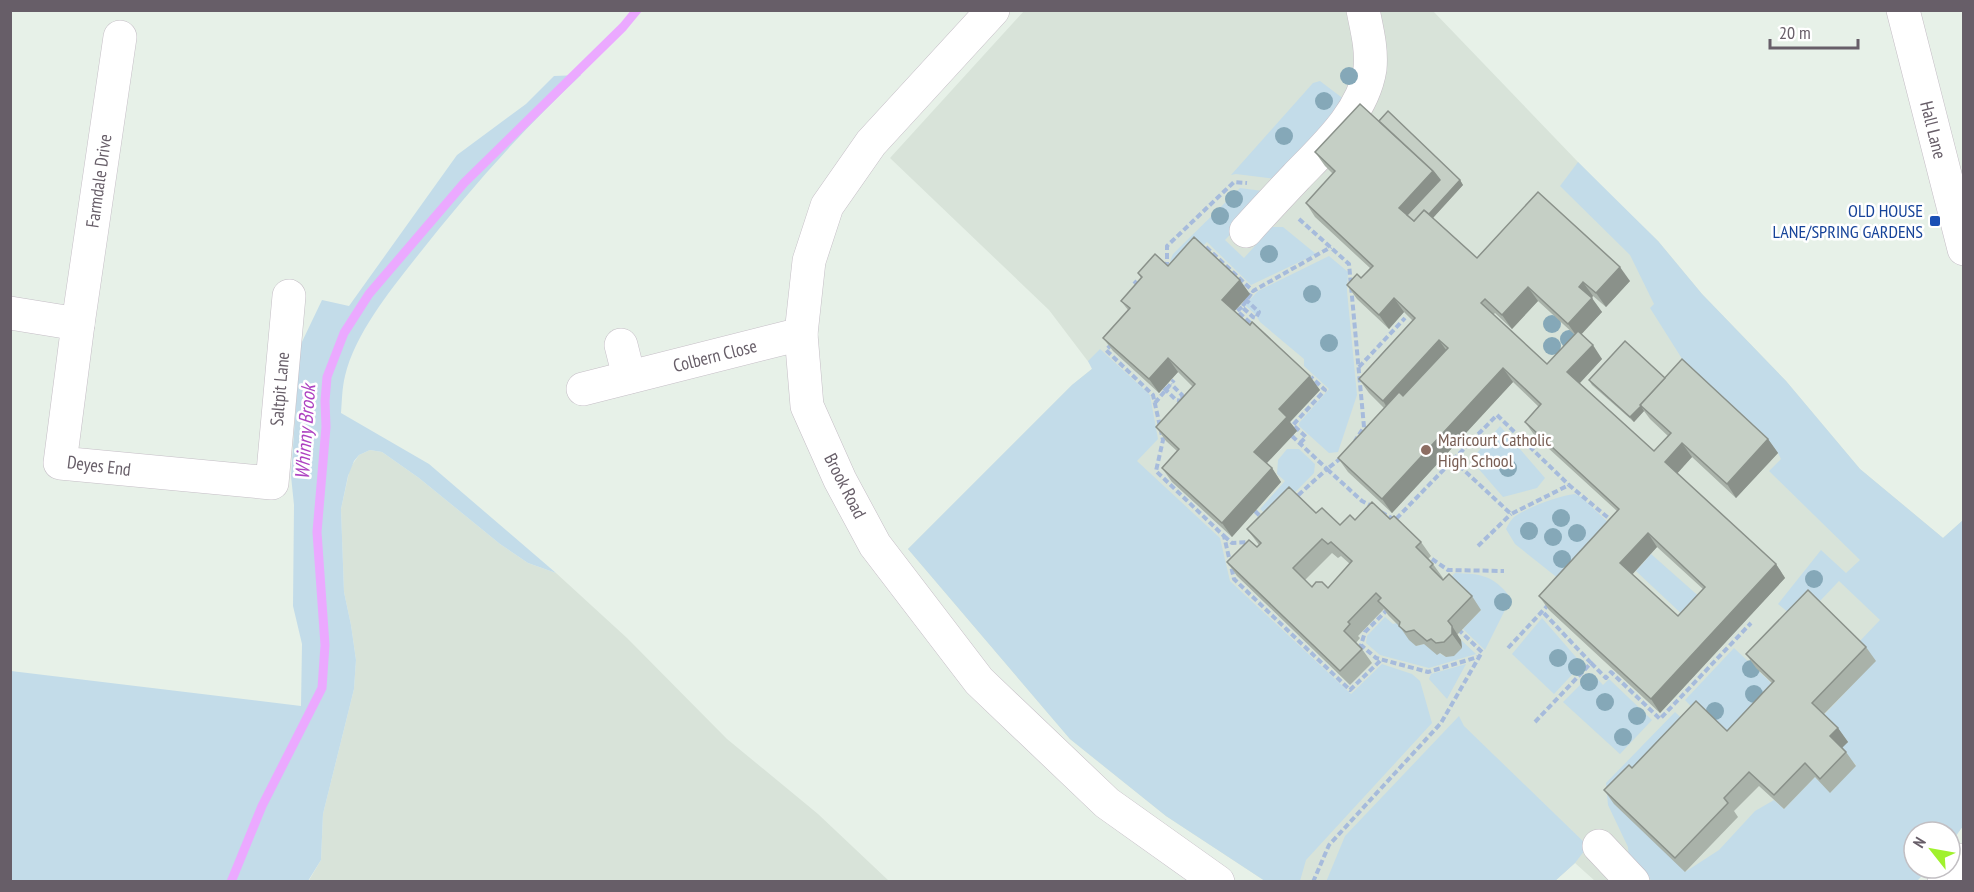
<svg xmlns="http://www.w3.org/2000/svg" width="1974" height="892" viewBox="0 0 1974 892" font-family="'PT Sans Narrow',sans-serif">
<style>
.education{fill:#d8e3d9}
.green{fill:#c3dce9}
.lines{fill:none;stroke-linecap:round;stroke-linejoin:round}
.stream{stroke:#eba9ff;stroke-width:9}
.minor-casing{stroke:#c5bec6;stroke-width:34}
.path{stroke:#a6bbdc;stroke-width:4;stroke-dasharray:6 3;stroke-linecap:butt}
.minor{stroke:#fff;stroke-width:33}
.tree{fill:#85a8b8}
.wall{fill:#a9b2a9;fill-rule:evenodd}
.shaded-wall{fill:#8a918a}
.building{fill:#c5cfc5;stroke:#8a918a;stroke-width:1.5;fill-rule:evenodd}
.transit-dot{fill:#1a4fb4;stroke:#fff;stroke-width:2}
.education-dot{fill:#8d6e63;stroke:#fff;stroke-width:2}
.labels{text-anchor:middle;stroke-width:5;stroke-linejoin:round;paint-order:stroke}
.street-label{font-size:18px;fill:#675e68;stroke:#fff}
.transit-label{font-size:18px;fill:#164399;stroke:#fff;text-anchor:end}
.education-label{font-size:18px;fill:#785e54;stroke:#fff;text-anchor:start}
.water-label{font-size:20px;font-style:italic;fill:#ae42c1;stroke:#fff}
</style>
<rect width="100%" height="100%" fill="#e7f1e8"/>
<g class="education">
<path d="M1024,11H1433L1602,187L1658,241L1702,294L1786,381L1860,469L1943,538L1962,521L1963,522V826L1950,844V832H1914V868H1929L1917,881H1595L1575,863L1555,881H1265L1166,816L1070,739L908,549L1072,385L1093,368L1049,310L890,158Z"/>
<path d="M370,450L382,452L419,478L500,544L528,563L556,573L627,638L727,739L818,814L889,881L308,882L321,860L323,814L354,689L356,660L351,625L344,592L341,509L350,468L359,455Z"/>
</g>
<g class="green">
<path d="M581,75C521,131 466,194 415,259C389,292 355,334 345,376C342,388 342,401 341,413L429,464L556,573L528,563L500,544L419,478L382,452L370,450L359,455L354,461L348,476L341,509L344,592L351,625L356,660L354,689L323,814L321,860L308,881L11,882V671L301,706L302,644L293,606L294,505L291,476L300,346L322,300L349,306L457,155L526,104L554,76Z"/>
<path d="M1320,81L1349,103L1296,166L1289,160L1278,173L1284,180L1236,174L1231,175L1313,83Z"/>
<path d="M1578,162L1658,241L1702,294L1786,381L1860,469L1943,538L1962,521L1963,522V826L1950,844V832H1914V868H1929L1917,881H1652L1629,860L1628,847L1608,805L1606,783L1675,712L1693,729L1685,872L1719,850L1755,811L1774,800L1784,809L1815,777L1831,792L1856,765L1840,750L1847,741L1822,717L1875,661L1858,643L1880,620L1839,581L1800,622L1778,604L1821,550L1846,573L1860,560L1769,471L1781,459L1778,453L1691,373L1650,308L1654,304L1630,255L1560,186Z"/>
<path d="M1240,188L1270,192L1225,240L1244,258L1272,227H1283L1316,254L1251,285L1207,242L1179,270L1170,261L1173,254Z"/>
<path d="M1329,256L1348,272L1347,291L1357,395L1338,452L1329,453L1299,426V423L1329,389L1304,366V359L1260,322L1255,314L1245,305L1258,291Z"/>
<path d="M1100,349L1150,395L1158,439L1137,461L1220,538L1230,581L1351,694L1382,664L1412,674L1420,681L1432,723L1306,860L1300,881H1265L1166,816L1070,739L908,549L1072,385L1092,369L1088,361Z"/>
<path d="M1500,426L1545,478L1537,488L1503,497L1471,460Z"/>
<path d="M1287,449H1299L1315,464L1314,473L1270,518L1260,509L1285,481L1277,474L1278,460Z"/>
<path d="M1575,494L1581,497L1611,525L1564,583L1515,544L1506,529C1508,525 1510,521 1514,517C1528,507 1558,496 1575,494Z"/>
<path d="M1651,554L1703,600L1686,618L1636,571Z"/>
<path d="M1455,573C1482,574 1493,575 1511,598L1485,650L1463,629L1481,610L1459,588L1452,576Z"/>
<path d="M1385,617L1393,624L1397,623L1416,646L1424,644L1446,657L1461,640L1476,654L1429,668L1380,655L1366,643L1367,636Z"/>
<path d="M1542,618L1582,664L1554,694L1512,654Z"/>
<path d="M1734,648L1784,695L1737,745L1703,719L1685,700Z"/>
<path d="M1466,664L1447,699L1429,679L1431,674Z"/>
<path d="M1592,673L1603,685L1609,679L1652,720L1620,754L1563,702Z"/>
<path d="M1459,716L1464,726L1588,846L1575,863L1555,881L1326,882L1345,836Z"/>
</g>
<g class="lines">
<path class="stream" d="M231,882L262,806L322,688L325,645L317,532L326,427L325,401L327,377L344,333L369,294L464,183L623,27L637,10"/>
<g class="minor-casing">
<g id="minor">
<path d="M993,10L871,143L827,206L809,261L801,334L807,406L840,480L875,545L979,681L1107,803L1218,882"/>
<path d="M1903,10L1964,249"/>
<path d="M1246,231C1262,213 1279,195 1296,177C1325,147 1363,113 1370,69C1372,49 1367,30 1363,10"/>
<path d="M10,313L78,324L60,463L272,483L289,296"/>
<path d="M78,324L120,37"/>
<path d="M621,345L629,377"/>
<path d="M583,389L801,334"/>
<path d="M1599,846L1633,882"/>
<path d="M1944,882L1964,860"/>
</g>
</g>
<g class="path">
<path d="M1299,219L1349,264L1364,427L1355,441"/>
<path d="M1206,247L1253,291L1331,247"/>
<path d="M1163,266L1167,263V246L1234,182L1247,183"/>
<path d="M1134,281L1140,287"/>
<path d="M1245,299L1259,312L1256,318L1253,317L1242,307L1253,291"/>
<path d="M1242,307L1237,311L1254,326"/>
<path d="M1112,344L1106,350L1153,395L1163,440L1156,471L1224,536L1234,579L1350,690L1382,659"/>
<path d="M1359,367L1405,318"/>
<path d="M1164,388L1176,400L1183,401L1182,395L1171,384"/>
<path d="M1155,403L1174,380"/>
<path d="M1292,436L1327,469L1294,499"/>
<path d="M1300,443L1306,437L1293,425L1325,390L1311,377"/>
<path d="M1341,458L1327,469L1362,501L1372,506"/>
<path d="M1453,460L1497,415L1569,485"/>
<path d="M1255,511L1264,520"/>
<path d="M1381,512L1395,520L1453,460L1511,514L1569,485L1612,521"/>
<path d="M1224,536L1232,543L1250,542"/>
<path d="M1478,546L1511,514"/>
<path d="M1432,559L1448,570L1504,571"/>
<path d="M1388,609L1365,632L1361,645L1376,658L1428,672L1478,657"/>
<path d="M1508,648L1549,604"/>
<path d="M1591,663L1606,678L1611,672L1660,719L1751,623"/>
<path d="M1535,722L1591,663L1542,611"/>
<path d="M1313,882L1329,845L1441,723L1482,652L1460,631"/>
</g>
<use href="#minor" class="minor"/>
</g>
<g class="tree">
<circle cx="1349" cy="76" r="9"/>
<circle cx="1324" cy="101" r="9"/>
<circle cx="1284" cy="136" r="9"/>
<circle cx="1234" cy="199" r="9"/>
<circle cx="1220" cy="216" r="9"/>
<circle cx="1269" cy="254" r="9"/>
<circle cx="1312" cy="294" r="9"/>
<circle cx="1552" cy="324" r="9"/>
<circle cx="1569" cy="339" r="9"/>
<circle cx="1329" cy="343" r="9"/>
<circle cx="1552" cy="346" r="9"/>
<circle cx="1508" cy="468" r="9"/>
<circle cx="1561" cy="518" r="9"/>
<circle cx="1529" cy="531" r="9"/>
<circle cx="1577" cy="533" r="9"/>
<circle cx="1553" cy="537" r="9"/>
<circle cx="1562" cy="559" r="9"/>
<circle cx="1814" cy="579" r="9"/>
<circle cx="1503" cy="602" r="9"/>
<circle cx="1558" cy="658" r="9"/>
<circle cx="1577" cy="667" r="9"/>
<circle cx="1751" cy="669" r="9"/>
<circle cx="1589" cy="682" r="9"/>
<circle cx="1754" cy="694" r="9"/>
<circle cx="1605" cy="702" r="9"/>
<circle cx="1715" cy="711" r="9"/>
<circle cx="1637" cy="716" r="9"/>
<circle cx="1623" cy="737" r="9"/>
</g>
<g class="wall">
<path d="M1379,121L1460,180L1463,185L1433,218L1477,258L1630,281L1606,307L1593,296L1591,298L1602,312L1581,334L1602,359L1580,383L1654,451L1668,436L1650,419L1644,411L1634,422L1592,385L1589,380L1665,378L1768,439L1778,453L1736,498L1692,457L1677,473L1776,564L1785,578L1660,713L1549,610L1539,596L1617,511L1535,436L1525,422L1539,407L1513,382L1392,513L1348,472L1338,458L1384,408L1369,393L1359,379L1413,321L1404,312L1389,329L1357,299L1347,285L1361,278L1370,268L1315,217L1306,203L1333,174L1325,166L1315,152ZM1538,301L1575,335L1547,364L1493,315L1495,313L1512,329ZM1657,547L1703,589L1678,616L1632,574Z"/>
<path d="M1168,266L1250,294L1234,311L1320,390L1290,422L1297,431L1266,464L1272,468L1281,482L1232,537L1172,482L1162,468L1177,451L1166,441L1156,427L1193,387L1178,372L1159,393L1113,351L1103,338L1128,310L1121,301L1141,278L1138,273Z"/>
<path d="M1316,513L1340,525L1355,520L1390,519L1421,542L1431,556L1428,559L1433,564L1443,578L1442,579L1472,596L1481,610L1457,635L1461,640L1462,648L1454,656L1446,657L1440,653L1437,655L1424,644L1416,646L1409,640L1400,627L1388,615L1384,609L1358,636L1360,638L1356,643L1362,649L1372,663L1350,685L1237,576L1227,562L1257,547L1259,545L1247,529ZM1332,553L1338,558L1341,556L1350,564L1328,588L1312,587L1305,580Z"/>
<path d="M1866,647L1876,661L1824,714L1838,728L1848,742L1842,747L1846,752L1856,766L1830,793L1815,777L1784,809L1759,786L1734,811L1738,817L1685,872L1614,804L1604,790L1632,768L1727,731L1772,683L1756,668L1746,654Z"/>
</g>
<g class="shaded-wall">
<path d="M1433,171L1443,185L1410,221L1399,208Z"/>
<path d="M1460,180L1463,185L1420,232L1417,227Z"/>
<path d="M1620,267L1630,281L1606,307L1596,293Z"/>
<path d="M1240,280L1250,294L1232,314L1222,300Z"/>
<path d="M1583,282L1593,296L1589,301L1579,287Z"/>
<path d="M1528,287L1538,301L1512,329L1502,315Z"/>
<path d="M1394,298L1404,312L1389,329L1379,315Z"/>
<path d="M1592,298L1602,312L1578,338L1568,324Z"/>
<path d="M1439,340L1449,354L1392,415L1383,401Z"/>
<path d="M1593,345L1602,359L1577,386L1567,372Z"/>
<path d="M1168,358L1178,372L1159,393L1149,379Z"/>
<path d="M1503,368L1513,382L1392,513L1382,499Z"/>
<path d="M1310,376L1320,390L1290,422L1297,431L1264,466L1254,452L1279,409Z"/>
<path d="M1641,406L1644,411L1634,422L1630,417Z"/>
<path d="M1768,439L1778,453L1736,498L1727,484Z"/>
<path d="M1682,443L1692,457L1675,476L1665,462Z"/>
<path d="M1272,468L1281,482L1232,537L1222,523Z"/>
<path d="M1648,533L1657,547L1630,577L1620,563Z"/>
<path d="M1776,564L1785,578L1660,713L1651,699Z"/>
<path d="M1452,626L1461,640L1462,648L1452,634Z"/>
<path d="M1838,728L1848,742L1840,750L1830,736Z"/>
</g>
<g class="building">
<path d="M1360,104L1433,171L1399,208L1414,221L1424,210L1477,258L1538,192L1620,267L1596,293L1583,282L1579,287L1592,298L1568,324L1528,287L1502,315L1485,299L1481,303L1547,364L1578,331L1593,345L1567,372L1654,451L1671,433L1640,405L1682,359L1768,439L1727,484L1682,443L1665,462L1776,564L1651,699L1539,596L1619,509L1525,422L1541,404L1503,368L1382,499L1338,458L1399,392L1403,396L1448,348L1439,340L1383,401L1359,379L1415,318L1394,298L1379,315L1347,285L1357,274L1361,278L1373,266L1306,203L1335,171L1315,152ZM1648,533L1705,587L1678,616L1620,563Z"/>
<path d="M1388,111L1460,180L1429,214L1424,210L1414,221L1407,215L1440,180L1433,171L1379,121Z"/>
<path d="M1194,237L1240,280L1222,300L1250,325L1252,322L1310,376L1279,409L1287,417L1254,452L1272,468L1222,523L1162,468L1179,449L1156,427L1195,384L1168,358L1149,379L1103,338L1130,308L1121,301L1142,277L1138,273L1155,254L1168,266Z"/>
<path d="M1625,341L1665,378L1640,405L1641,406L1630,417L1589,380Z"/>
<path d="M1289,487L1316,513L1322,508L1340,525L1350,515L1355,520L1372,502L1390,519L1394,516L1421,542L1416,547L1433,564L1430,567L1443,580L1449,574L1472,596L1448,621L1452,626V634L1444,642L1436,643L1431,639L1427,641L1414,630L1406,632L1399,626L1400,622L1378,601L1381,598L1376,593L1348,622L1350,624L1344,631L1362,649L1340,671L1227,562L1249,540L1257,547L1261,543L1247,529ZM1322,539L1328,544L1331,542L1352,561L1328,588L1322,582H1316L1312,587L1293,568Z"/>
<path d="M1808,590L1866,647L1812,703L1838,728L1830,736L1846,752L1820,779L1805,763L1774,795L1749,772L1724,798L1728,803L1675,858L1604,790L1629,765L1632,768L1696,701L1727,731L1774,681L1746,654Z"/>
</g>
<rect class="transit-dot" x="1929" y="215" width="12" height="12" rx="3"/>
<circle class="education-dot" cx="1426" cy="450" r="6"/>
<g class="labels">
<g class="street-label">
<text transform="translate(1933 130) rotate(76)" y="6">Hall Lane</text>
<text transform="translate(99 181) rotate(-82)" y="6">Farmdale Drive</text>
<text transform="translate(715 356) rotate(-14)" y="6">Colbern Close</text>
<text transform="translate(280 389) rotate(-85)" y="6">Saltpit Lane</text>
<text transform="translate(99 466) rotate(7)" y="6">Deyes End</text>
<text transform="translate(845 486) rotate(63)" y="6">Brook Road</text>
</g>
<g class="transit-label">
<text x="1923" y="217">OLD HOUSE<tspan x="1923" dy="21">LANE/SPRING GARDENS</tspan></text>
</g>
<g class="education-label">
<text x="1438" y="446">Maricourt Catholic<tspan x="1438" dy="21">High School</tspan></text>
</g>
<g class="water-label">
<text transform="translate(305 432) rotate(-86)" y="7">Whinny Brook</text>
</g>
</g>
<rect width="1974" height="892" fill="none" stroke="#675e68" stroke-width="24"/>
<g transform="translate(1932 850) rotate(301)"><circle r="28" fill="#ffffff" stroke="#c2bfc3" stroke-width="1.5"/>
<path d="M0-4.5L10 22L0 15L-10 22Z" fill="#a0f12d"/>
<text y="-9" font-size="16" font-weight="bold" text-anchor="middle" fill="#675e68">N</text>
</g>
<path d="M1770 39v9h88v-9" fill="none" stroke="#675e68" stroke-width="3"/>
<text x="1779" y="39" font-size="18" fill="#675e68" stroke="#ffffff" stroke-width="4.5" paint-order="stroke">20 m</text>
</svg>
